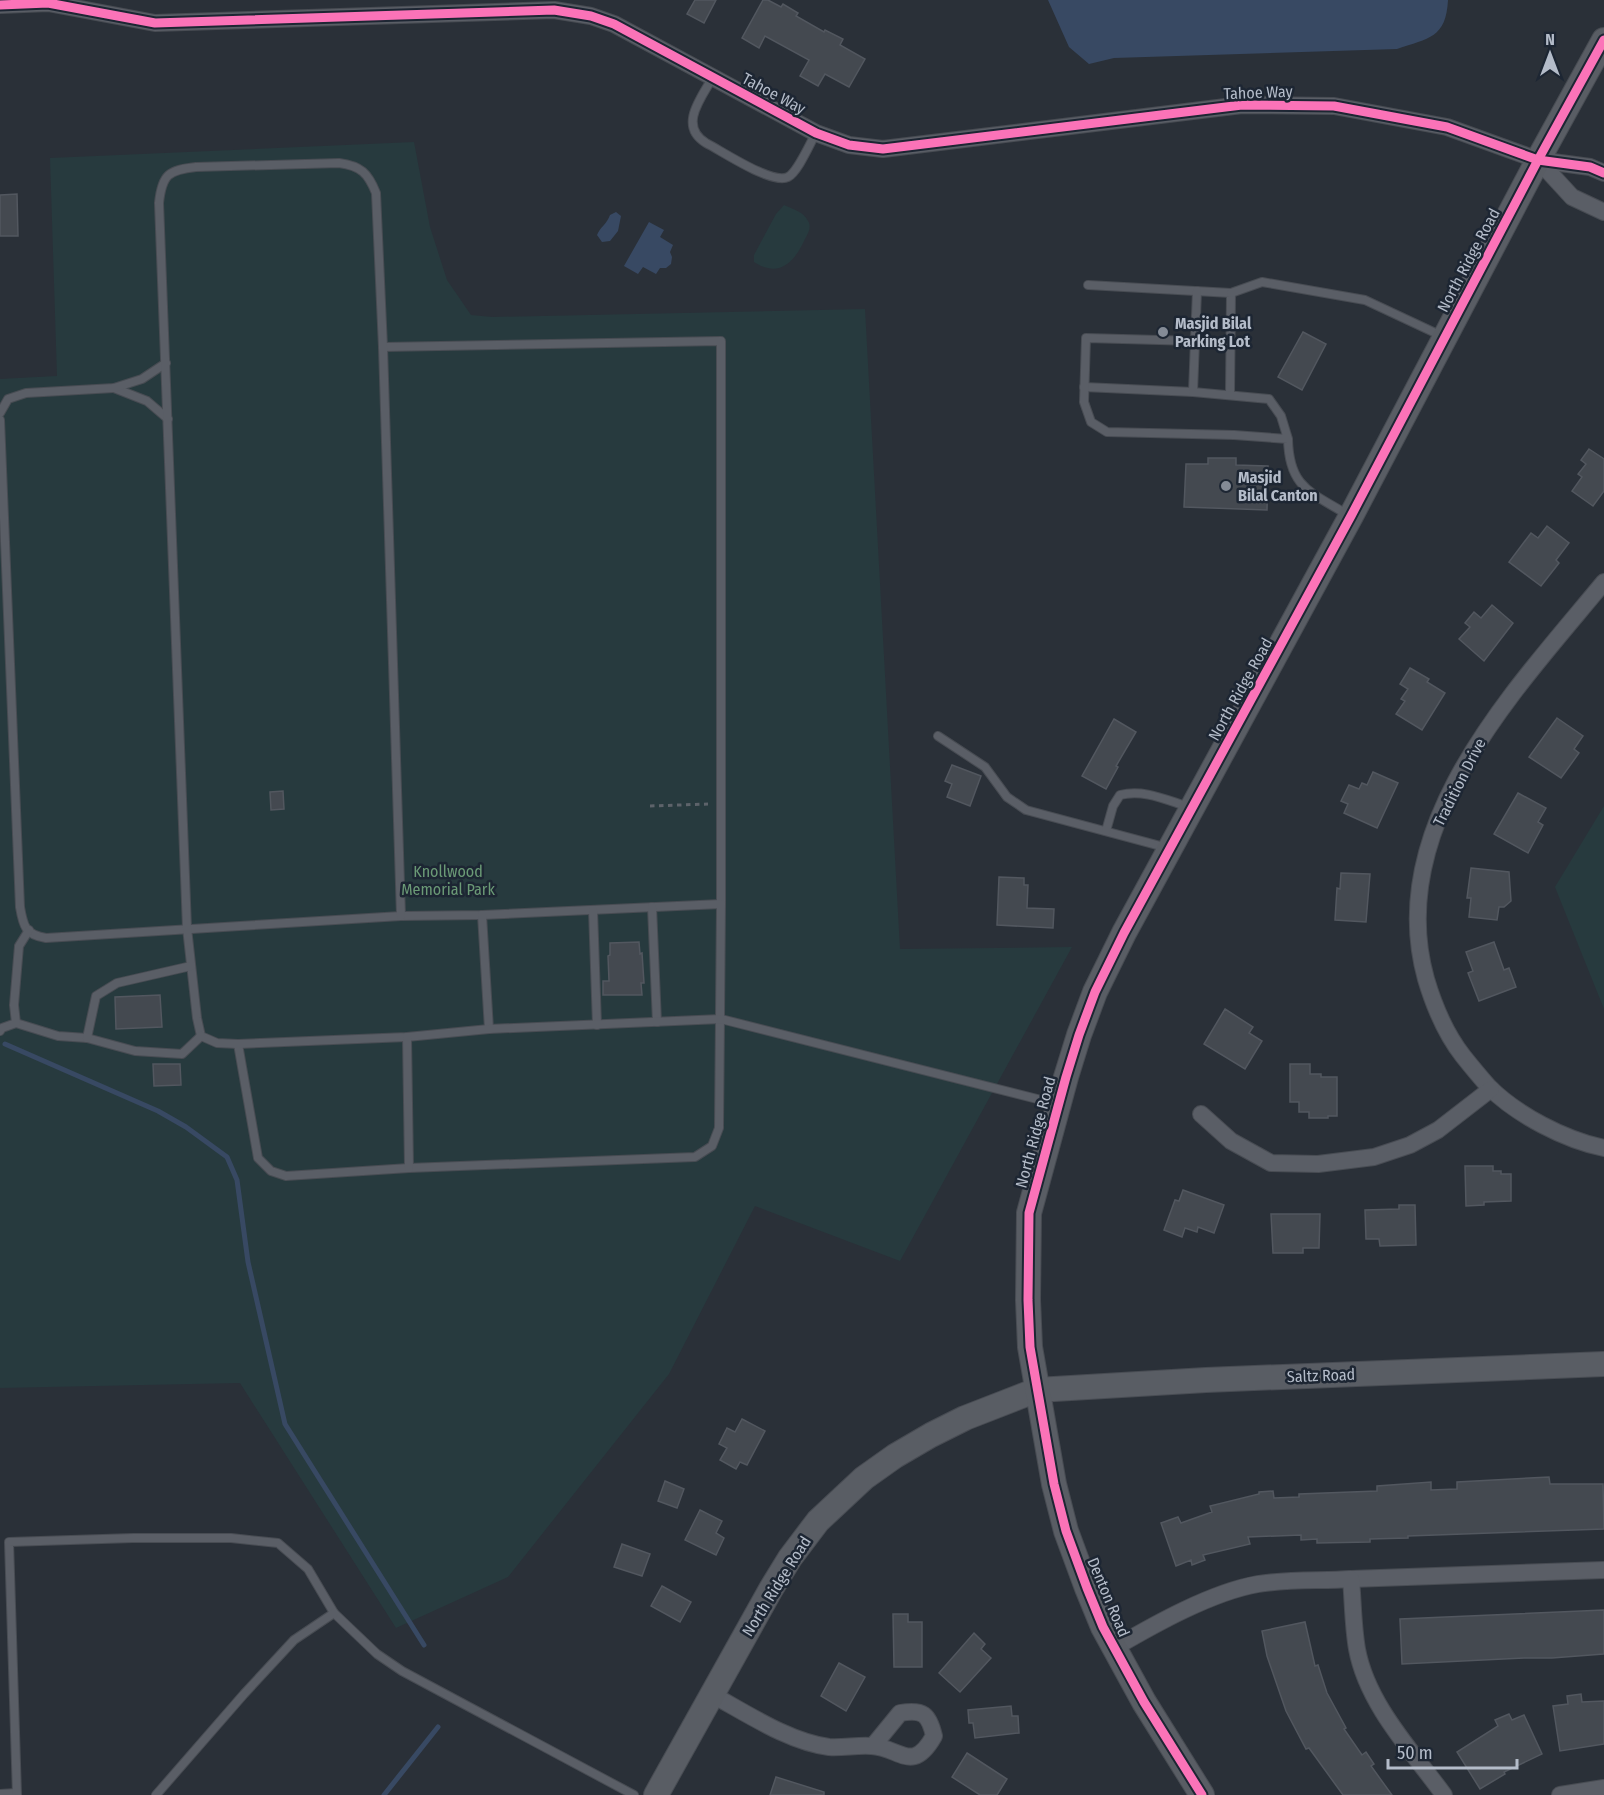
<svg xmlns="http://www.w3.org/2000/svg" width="1604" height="1795" viewBox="0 0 1604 1795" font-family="'Fira Sans Condensed',sans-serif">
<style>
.green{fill:#273a3e}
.water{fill:#384963}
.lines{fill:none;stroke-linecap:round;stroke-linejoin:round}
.stream{stroke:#384963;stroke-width:5}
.building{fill:#444950;stroke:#52575f;stroke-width:1.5}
.lane-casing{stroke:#484c53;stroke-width:10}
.street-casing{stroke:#484c53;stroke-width:18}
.secondary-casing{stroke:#484c53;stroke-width:26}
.path{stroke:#5d636a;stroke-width:3;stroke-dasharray:4.5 4.5;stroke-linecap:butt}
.lane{stroke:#5a5e66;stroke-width:8}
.street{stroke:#5a5e66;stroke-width:16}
.secondary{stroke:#595d64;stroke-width:24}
.cycleway-casing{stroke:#1d2633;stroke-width:13}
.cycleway{stroke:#fb73b8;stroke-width:9}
.poi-dot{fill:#848b96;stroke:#1d2633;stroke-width:2}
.labels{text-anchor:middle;stroke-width:5;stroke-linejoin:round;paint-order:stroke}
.street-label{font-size:16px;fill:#b4bcc9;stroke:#1d2633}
.poi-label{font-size:16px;font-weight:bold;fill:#b4bcc9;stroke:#1d2633;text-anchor:start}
.park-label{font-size:16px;fill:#6b9a76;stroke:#1d2633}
</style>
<rect width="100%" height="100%" fill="#2a3038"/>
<g class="green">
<path d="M414,142L430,227L447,280L471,315L492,317L865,309L900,949L1072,947L900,1261L755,1206L669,1374L508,1577L396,1628L240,1383L0,1388V379L57,376L50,158Z"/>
<path d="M784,205C793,209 804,212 808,221C812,227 808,233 805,239C795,261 780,279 754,262V255L776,214Z"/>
<path d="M1604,806V1009L1555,887Z"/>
</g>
<g class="water">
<path d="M1048,0H1448C1446,38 1429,38 1397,49L1114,58L1089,64L1069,47Z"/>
<path d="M616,212L621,216L618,231L610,241L602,242L597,235C600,227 607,224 610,215Z"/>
<path d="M649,222L664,230L660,237L673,245L670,252L672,257L671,264L666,268H660L656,274L643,267L638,274L624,266Z"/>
</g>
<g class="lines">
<g class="stream">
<path d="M5,1044L158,1111L186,1127L227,1157L237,1180L248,1262L285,1424L424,1645"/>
<path d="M384,1795L438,1727"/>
</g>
</g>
<g class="building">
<path d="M695,0H716L704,23L687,14Z"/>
<path d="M763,0H768L781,7L783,4L798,13L796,16L824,32L825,30L843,39L840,45L865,59L849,87L825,74L818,86L800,76L809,60L765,36L759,48L742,38Z"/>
<path d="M17,194L18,236H0V195Z"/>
<path d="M1303,332L1326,344L1302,390L1278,377Z"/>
<path d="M1589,449L1604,459V491L1593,506L1572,491L1582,477L1578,474L1586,464L1581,460Z"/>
<path d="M1208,458H1236V465L1268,466L1267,510L1184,507L1186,464H1208Z"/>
<path d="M1547,526L1569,543L1556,560L1559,563L1541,586L1509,562L1531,533L1538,538Z"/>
<path d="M1492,605L1513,623L1484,661L1459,639L1470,627L1465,623L1474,612L1481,618Z"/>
<path d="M1410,668L1429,679L1427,682L1445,693L1422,730L1396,714L1405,701L1401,699L1408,689L1400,684Z"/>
<path d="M1557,718L1583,736L1574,749L1579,753L1561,778L1529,757Z"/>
<path d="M1114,719L1136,732L1116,766L1118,767L1106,789L1082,776Z"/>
<path d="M952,765L981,776L970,806L947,797L952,784L945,781Z"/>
<path d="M1373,772L1398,783L1377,828L1344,813L1348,804L1341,801L1349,785L1359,789L1362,783L1367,785Z"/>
<path d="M283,791L284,809L271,810L270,792Z"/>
<path d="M1518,793L1546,808L1538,822L1543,825L1528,853L1494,834Z"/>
<path d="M1471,868L1509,872L1511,901L1504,907H1499L1497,920L1469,917L1471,898H1467Z"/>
<path d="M1341,873L1370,874L1366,922L1335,920L1337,888L1340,889Z"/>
<path d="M999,877L1024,878V885H1028L1027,908L1054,909L1053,928L997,925Z"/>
<path d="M639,942L640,954L642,953L644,983H641L642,995H603V981H609L608,956L610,955V943Z"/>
<path d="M1494,942L1504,970L1509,968L1516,987L1479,1001L1468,973L1473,971L1466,952Z"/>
<path d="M160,995L162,1027L116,1029L115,997Z"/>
<path d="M1225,1009L1253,1027L1249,1033L1262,1041L1245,1069L1204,1044Z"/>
<path d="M153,1064H180L181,1085L154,1086Z"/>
<path d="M1290,1064H1310V1074H1321V1077H1337V1116H1328V1118H1309V1112H1299V1102H1290Z"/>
<path d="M1465,1166H1493V1171H1501V1174H1511V1201L1484,1202V1205L1466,1206Z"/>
<path d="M1183,1190L1224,1205L1214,1233L1198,1227L1197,1232L1185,1228L1182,1237L1164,1230L1175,1200L1179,1201Z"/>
<path d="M1399,1205H1415L1416,1245L1380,1246L1379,1239H1366L1365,1210L1399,1209Z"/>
<path d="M1271,1214H1320L1319,1248H1303V1253H1273Z"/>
<path d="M742,1419L765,1431L747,1465L740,1462L736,1469L720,1460L727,1448L719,1444L727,1428L735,1432Z"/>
<path d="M1549,1477L1550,1484H1603L1604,1529L1408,1536V1538L1370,1539V1542L1317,1543V1539L1301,1540V1535L1248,1537L1250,1544L1203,1555L1205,1560L1192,1565L1191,1560L1176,1566L1161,1523L1178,1517L1181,1523L1212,1512L1210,1506L1259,1494V1492L1273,1491L1274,1498L1299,1497V1494L1377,1491V1486L1431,1482V1490L1457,1489V1482Z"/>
<path d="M665,1481L684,1489L677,1508L658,1501Z"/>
<path d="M700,1510L722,1521L716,1533L724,1538L716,1555L685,1540Z"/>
<path d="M622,1544L650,1554L642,1576L614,1567Z"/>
<path d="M662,1586L691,1602L680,1622L651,1606Z"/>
<path d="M1604,1610V1654L1552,1658H1524L1402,1664L1400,1619Z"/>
<path d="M893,1614H908V1622H922V1667H894Z"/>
<path d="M1305,1622L1315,1666L1318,1665L1327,1693L1346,1728L1344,1729L1362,1755L1366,1752L1374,1764L1371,1766L1392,1795H1343L1309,1748L1306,1749L1286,1711L1267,1656L1262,1631Z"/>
<path d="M974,1633L985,1644L981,1649L991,1658L960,1692L939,1673Z"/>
<path d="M839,1663L865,1677L846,1711L821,1696Z"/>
<path d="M1581,1694L1582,1702L1604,1701V1744L1560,1751L1553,1706L1568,1704L1567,1696Z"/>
<path d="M1011,1706L1012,1716H1018L1019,1733L975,1738L973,1723H969L968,1710Z"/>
<path d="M1509,1714L1512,1720L1524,1715L1542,1754L1504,1772L1505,1774L1480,1789L1457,1752L1498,1726L1495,1720Z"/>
<path d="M967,1753L1007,1779L997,1795H980L952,1777Z"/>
<path d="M776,1777L824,1792V1795H770Z"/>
</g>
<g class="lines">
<g class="lane-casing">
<g id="lane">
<path d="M713,77C701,98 678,126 706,143C722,151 772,185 788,177C798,172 810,143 816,133"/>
<path d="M1088,285L1231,293L1230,394"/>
<path d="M1231,293L1262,282L1365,300L1444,337"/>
<path d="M1195,341L1197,291"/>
<path d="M383,347L721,341V904"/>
<path d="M1084,387L1193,392"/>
<path d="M114,388L147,401L168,419"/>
<path d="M0,413L8,399L26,393L114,388L142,379L166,363"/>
<path d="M0,420L20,907C23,925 25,935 46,938L401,916L482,915L721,904L719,1128L712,1146L695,1157L409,1168L286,1176L271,1171L258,1158L238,1044"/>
<path d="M1288,439L1281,416L1269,399L1193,392L1195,341L1086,338L1084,402L1091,422L1107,432L1234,435L1288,439C1289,488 1311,492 1348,515"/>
<path d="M938,736L985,767L1007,797L1026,810L1168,848"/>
<path d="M1106,831L1113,806L1120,795C1144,789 1166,800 1189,807"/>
<path d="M652,907L657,1022"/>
<path d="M593,910L597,1025"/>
<path d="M482,915L489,1029"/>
<path d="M401,916L383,347L376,193C368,173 361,166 339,163L196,167C169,170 162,174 159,203L187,928L197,1018L201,1036L217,1043L238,1044L407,1037L489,1029L721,1019L1057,1104"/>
<path d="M16,1023L58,1036L87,1038L135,1051L182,1054L201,1036"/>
<path d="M0,1031L2,1028L16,1023L14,1005L19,946L29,930"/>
<path d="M407,1037L409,1168"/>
<path d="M87,1038L96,996L117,983L191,966"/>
<path d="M0,1794L16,1793"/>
<path d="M17,1795L9,1542L133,1538H231L278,1543L308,1569L334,1613L377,1654L402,1671L634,1795"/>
<path d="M156,1795L244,1694L294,1640L334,1613"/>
</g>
</g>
<g class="street-casing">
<g id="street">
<path d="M0,5L48,3L155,23L554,10L591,16L614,24L816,133L849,145L883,149L1242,105L1334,106L1447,127L1538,160L1590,167L1604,173"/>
<path d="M1538,160L1572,197L1604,212"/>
<path d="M1604,582C1515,690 1383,826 1426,979C1434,1006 1445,1033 1463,1056C1471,1066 1480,1077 1489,1087C1517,1115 1565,1140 1604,1148"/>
<path d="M1201,1114L1231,1141L1271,1163L1318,1164L1374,1157L1410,1145L1438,1130L1491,1089"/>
<path d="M1351,1579L1604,1570"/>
<path d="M1114,1648C1155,1624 1212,1592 1258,1584C1288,1579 1321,1581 1351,1579C1353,1602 1353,1626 1357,1649C1367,1704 1412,1751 1444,1795"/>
<path d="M711,1694C746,1713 789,1742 829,1747C843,1748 857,1745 871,1746C900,1747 912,1775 934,1736C929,1714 923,1709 900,1713L873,1746"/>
<path d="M1560,1795L1604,1788"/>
</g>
</g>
<g class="secondary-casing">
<g id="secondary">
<path d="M656,1795L771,1589L790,1558L818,1521L864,1478L895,1456L931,1435L965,1418L1037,1390L1206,1380L1604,1364"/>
<path d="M1202,1795L1144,1702L1103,1627L1087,1588L1066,1531L1054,1484L1030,1347L1028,1300L1029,1213L1066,1077L1079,1035L1095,992L1124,933L1351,516L1538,160L1604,40"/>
</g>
</g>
<path class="path" d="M650,806L708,804"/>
<use href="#lane" class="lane"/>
<use href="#street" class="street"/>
<use href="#secondary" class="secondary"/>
<g class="cycleway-casing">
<g id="cycleway">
<path d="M0,5L48,3L155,23L554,10L591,16L614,24L816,133L849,145L883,149L1242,105L1334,106L1447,127L1538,160L1590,167L1604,173"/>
<path d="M1202,1795L1144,1702L1103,1627L1087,1588L1066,1531L1054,1484L1030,1347L1028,1300L1029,1213L1066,1077L1079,1035L1095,992L1124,933L1351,516L1538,160L1604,40"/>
</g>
</g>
<use href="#cycleway" class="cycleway"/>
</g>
<g class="poi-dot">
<circle cx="1163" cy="332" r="6"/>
<circle cx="1226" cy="486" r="6"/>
</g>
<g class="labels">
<g class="street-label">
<text transform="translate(1258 92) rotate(-2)" y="6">Tahoe Way</text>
<text transform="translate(774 93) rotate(28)" y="6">Tahoe Way</text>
<text transform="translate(1468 260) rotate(-62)" y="6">North Ridge Road</text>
<text transform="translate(1240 689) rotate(-61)" y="6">North Ridge Road</text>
<text transform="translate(1459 782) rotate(-63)" y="6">Tradition Drive</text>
<text transform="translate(1035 1132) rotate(-75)" y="6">North Ridge Road</text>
<text transform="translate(1321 1375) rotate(-2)" y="6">Saltz Road</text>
<text transform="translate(776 1586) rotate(-58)" y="6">North Ridge Road</text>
<text transform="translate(1109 1597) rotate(67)" y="6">Denton Road</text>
</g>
<g class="poi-label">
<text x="1175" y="329">Masjid Bilal<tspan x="1175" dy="18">Parking Lot</tspan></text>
<text x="1238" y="483">Masjid<tspan x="1238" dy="18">Bilal Canton</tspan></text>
</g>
<g class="park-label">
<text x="448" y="877">Knollwood<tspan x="448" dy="18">Memorial Park</tspan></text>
</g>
</g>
<g transform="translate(1550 54)" stroke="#1d2633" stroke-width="4.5" paint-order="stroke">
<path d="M0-4.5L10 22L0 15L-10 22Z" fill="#b4bcc9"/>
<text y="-9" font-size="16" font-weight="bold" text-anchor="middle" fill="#b4bcc9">N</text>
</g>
<path d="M1388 1759v9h129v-9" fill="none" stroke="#b4bcc9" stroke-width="3"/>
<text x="1397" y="1759" font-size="18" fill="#b4bcc9" stroke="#1d2633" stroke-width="4.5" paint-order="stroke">50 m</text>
</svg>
